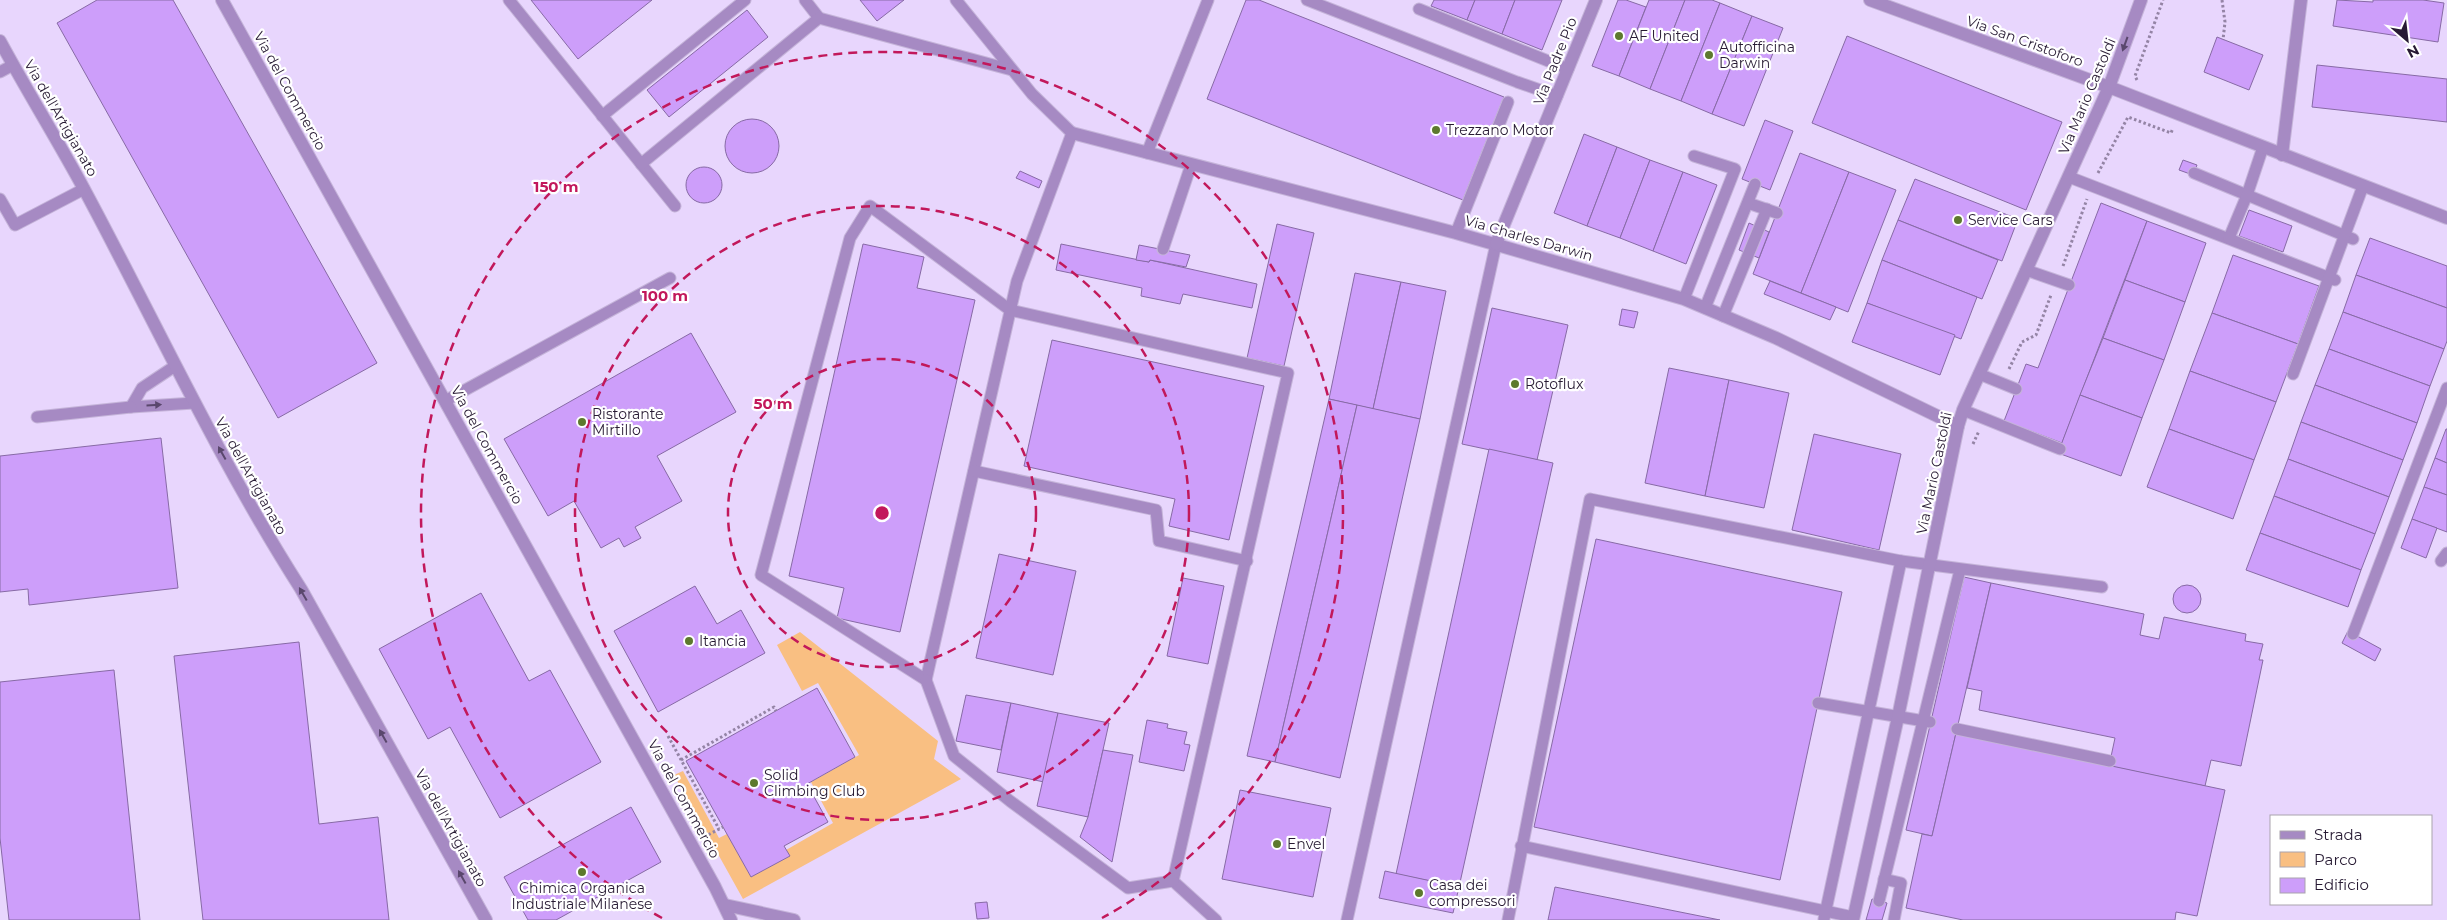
<svg xmlns="http://www.w3.org/2000/svg" width="2447" height="920" viewBox="0 0 2447 920" font-family="Montserrat,sans-serif">
<style>
.green{fill:#f9bf82}
.building{fill:#cd9efa;stroke:#876aa5}
.lines{fill:none;stroke-linecap:round;stroke-linejoin:round}
.service-casing{stroke:#c5b4d9;stroke-width:13}
.minor-casing{stroke:#c5b4d9;stroke-width:14}
.path{stroke:#9484a5;stroke-width:3;stroke-dasharray:2.5 2.5;stroke-linecap:butt}
.service{stroke:#a68ac3;stroke-width:11}
.minor{stroke:#a68ac3;stroke-width:12}
.oneway{fill:#5a476d}
.ring{fill:none;stroke:#c2185b;stroke-width:2.5;stroke-dasharray:9 6}
.poi-dot{fill:#5d792d;stroke:#fff;stroke-width:2}
.labels{text-anchor:middle;stroke-width:4.5;stroke-linejoin:round;paint-order:stroke}
.poi-label{font-size:14px;fill:#271a33;stroke:#fff;text-anchor:start}
.street-label{font-size:14px;fill:#271a33;stroke:#fff}
.centre{fill:#c2185b;stroke:#fff;stroke-width:2.5}
.ring-label{font-size:15px;text-anchor:middle;font-weight:bold;fill:#c2185b;stroke:#fff;stroke-width:4.5;stroke-linejoin:round;paint-order:stroke}
</style>
<rect width="100%" height="100%" fill="#e8d6fd"/>
<path class="green" d="M800,632L938,741L934,759L961,779L743,899L674,775L683,771L719,838L727,834L751,877L789,856L786,850L833,823L811,782L859,755L818,683L802,691L777,645Z"/>
<g class="building">
<path d="M97,0H173L377,363L278,418L57,23Z"/>
<path d="M531,0H652L578,59Z"/>
<path d="M860,0H904L877,21Z"/>
<path d="M1246,0H1259L1504,97L1463,200L1207,99Z"/>
<path d="M1434,0H1475L1467,20L1431,6Z"/>
<path d="M1475,0H1515L1502,34L1467,20Z"/>
<path d="M1515,0H1562L1542,50L1502,34Z"/>
<path d="M1618,0H1626L1646,7L1619,76L1592,66Z"/>
<path d="M1649,0H1685L1650,89L1619,76Z"/>
<path d="M1685,0H1712L1720,3L1681,101L1650,89Z"/>
<path d="M2337,0L2373,2V0H2423L2444,3L2438,42L2333,26Z"/>
<path d="M1720,3L1752,16L1712,114L1681,101Z"/>
<path d="M747,10L768,37L669,117L647,90Z"/>
<path d="M1752,16L1783,28L1744,126L1712,114Z"/>
<path d="M1847,36L2062,122L2026,210L1812,123Z"/>
<path d="M2217,37L2263,55L2249,90L2204,72Z"/>
<path d="M2317,65L2447,79V122L2312,107Z"/>
<circle cx="752" cy="146" r="27"/>
<path d="M1765,120L1793,131L1770,190L1742,179Z"/>
<path d="M1584,134L1617,147L1587,226L1554,213Z"/>
<path d="M1617,147L1650,160L1620,238L1587,226Z"/>
<path d="M1800,153L1849,172L1801,293L1753,274Z"/>
<path d="M1650,160L1683,172L1653,251L1620,238Z"/>
<path d="M2183,160L2197,165L2193,175L2179,170Z"/>
<circle cx="704" cy="185" r="18"/>
<path d="M1020,171L1042,181L1039,188L1016,178Z"/>
<path d="M1683,172L1717,185L1686,264L1653,251Z"/>
<path d="M1849,172L1896,190L1848,312L1801,293Z"/>
<path d="M1915,179L2018,219L2002,261L1898,220Z"/>
<path d="M2101,203L2147,221L2062,443L2004,421L2026,364L2038,368Z"/>
<path d="M2249,210L2292,226L2283,252L2239,236Z"/>
<path d="M1898,220L1998,260L1982,299L1882,260Z"/>
<path d="M2147,221L2206,243L2185,302L2125,280Z"/>
<path d="M1749,223L1769,232L1759,258L1739,250Z"/>
<path d="M1277,224L1314,233L1284,366L1247,358Z"/>
<path d="M2370,238L2447,266V308L2356,275Z"/>
<path d="M863,244L924,257L917,288L975,300L900,632L837,618L844,588L789,576Z"/>
<path d="M1061,244L1149,262L1150,260L1257,284L1252,308L1183,294L1180,304L1141,296L1142,288L1056,270Z"/>
<path d="M1139,245L1190,255L1186,267L1150,260L1149,262L1136,260Z"/>
<path d="M2233,255L2319,286L2298,344L2212,313Z"/>
<path d="M1882,260L1977,297L1961,339L1867,303Z"/>
<path d="M1355,273L1401,282L1373,409L1329,399Z"/>
<path d="M2356,275L2447,308V341L2444,349L2343,312Z"/>
<path d="M2125,280L2185,302L2164,360L2103,338Z"/>
<path d="M1770,281L1836,307L1830,320L1764,294Z"/>
<path d="M1401,282L1446,291L1420,419L1373,409Z"/>
<path d="M1867,303L1955,335L1940,375L1852,342Z"/>
<path d="M1492,308L1568,325L1537,460L1462,444Z"/>
<path d="M1622,309L1638,312L1634,328L1619,325Z"/>
<path d="M2343,312L2444,349L2430,386L2329,349Z"/>
<path d="M2212,313L2298,344L2276,402L2190,371Z"/>
<path d="M691,333L736,412L657,456L682,501L635,527L641,538L624,547L619,538L601,548L574,501L548,516L504,439Z"/>
<path d="M2103,338L2164,360L2142,418L2080,395Z"/>
<path d="M1052,340L1264,386L1229,540L1169,526L1175,499L1024,466Z"/>
<path d="M2329,349L2430,386L2417,423L2315,385Z"/>
<path d="M1669,368L1729,380L1705,496L1645,483Z"/>
<path d="M2190,371L2276,402L2254,460L2169,429Z"/>
<path d="M1729,380L1789,393L1764,508L1705,496Z"/>
<path d="M2315,385L2417,423L2403,460L2301,422Z"/>
<path d="M2080,395L2142,418L2121,476L2058,453Z"/>
<path d="M1329,399L1357,405L1275,762L1247,756Z"/>
<path d="M1357,405L1420,419L1340,778L1275,762Z"/>
<path d="M2301,422L2403,460L2389,497L2288,459Z"/>
<path d="M2169,429L2254,460L2233,519L2147,487Z"/>
<path d="M2446,429H2447V463L2435,458Z"/>
<path d="M1814,434L1901,454L1879,550L1792,530Z"/>
<path d="M161,438L178,588L29,605L28,589L0,592V456Z"/>
<path d="M1489,449L1553,463L1459,887L1396,874Z"/>
<path d="M2435,458L2447,463V495L2424,487Z"/>
<path d="M2288,459L2389,497L2375,534L2274,496Z"/>
<path d="M2424,487L2447,495V532L2412,519Z"/>
<path d="M2274,496L2375,534L2361,570L2260,533Z"/>
<path d="M2412,519L2437,528L2426,558L2401,548Z"/>
<path d="M2260,533L2361,570L2348,607L2246,570Z"/>
<path d="M1596,539L1842,592L1780,880L1534,827Z"/>
<path d="M999,554L1076,571L1053,675L976,658Z"/>
<path d="M1964,577L1991,583L1932,836L1906,830Z"/>
<path d="M1183,578L1224,586L1208,664L1167,656Z"/>
<path d="M1991,583L2144,614L2140,635L2159,639L2164,617L2246,634L2245,641L2263,644L2259,660H2263L2241,766L2211,760L2205,786L2109,766L2115,738L1979,710L1982,691L1967,688Z"/>
<circle cx="2187" cy="599" r="14"/>
<path d="M695,586L717,624L741,610L765,653L658,712L614,631Z"/>
<path d="M481,593L529,681L550,670L601,762L500,818L450,727L428,739L379,649Z"/>
<path d="M2348,631L2381,649L2375,661L2342,643Z"/>
<path d="M299,642L319,824L378,817L389,920H203L174,656Z"/>
<path d="M114,670L140,920H9L0,838V682Z"/>
<path d="M817,688L855,757L807,784L828,822L784,846L790,856L751,877L686,761Z"/>
<path d="M966,695L1011,703L1001,750L956,741Z"/>
<path d="M1011,703L1058,713L1044,782L997,772Z"/>
<path d="M1058,713L1109,723L1088,817L1037,806Z"/>
<path d="M1147,720L1168,724L1167,728L1187,732L1184,744L1190,745L1184,771L1139,762Z"/>
<path d="M1956,733L2225,790L2197,916L2176,912L2175,920H1963L1906,908L1922,834L1932,836Z"/>
<path d="M1103,750L1133,755L1112,862L1080,837L1088,817Z"/>
<path d="M1240,790L1331,808L1313,897L1222,879Z"/>
<path d="M631,807L661,862L556,920H528L504,877Z"/>
<path d="M1385,871L1459,887L1453,913L1379,898Z"/>
<path d="M1555,887L1720,920H1548Z"/>
<path d="M1872,899L1887,903L1882,920H1866Z"/>
<path d="M987,902L989,918L977,919L975,903Z"/>
</g>
<g class="lines">
<g class="service-casing">
<g id="service">
<path d="M509,0L675,206"/>
<path d="M805,0L819,18"/>
<path d="M956,0L1032,94L1072,133L1017,281L926,680L761,575L850,238L870,206L1010,310L1288,373L1173,881L1216,920"/>
<path d="M1307,0L1517,82L1557,96"/>
<path d="M1419,9L1568,69"/>
<path d="M0,72L13,65"/>
<path d="M602,116L745,0"/>
<path d="M1147,153L1208,0"/>
<path d="M641,164L819,18L1012,70"/>
<path d="M2194,173L2247,195L2263,147"/>
<path d="M2069,177L2335,280"/>
<path d="M0,199L15,225L84,189"/>
<path d="M1748,203L1777,213"/>
<path d="M1456,233L1508,102"/>
<path d="M2229,238L2247,195L2353,239"/>
<path d="M1163,249L1191,165"/>
<path d="M2026,270L2069,285"/>
<path d="M1684,299L1735,169L1694,156"/>
<path d="M1705,308L1755,184"/>
<path d="M1723,316L1767,209"/>
<path d="M175,366L142,388L131,407L194,403"/>
<path d="M1979,374L2016,389"/>
<path d="M2293,374L2363,186"/>
<path d="M445,401L670,278"/>
<path d="M1963,410L2060,449"/>
<path d="M37,417L131,407"/>
<path d="M974,471L1156,510L1159,541L1247,561"/>
<path d="M2441,561L2447,553"/>
<path d="M2353,634L2447,388"/>
<path d="M926,680L954,756L1010,801L1128,888L1173,881"/>
<path d="M1818,703L1930,722"/>
<path d="M1957,729L2110,761"/>
<path d="M1521,846L1853,917"/>
<path d="M1884,879L1901,883L1894,920"/>
<path d="M1879,901L1960,570"/>
<path d="M1824,919L1901,561"/>
<path d="M1347,920L1496,244"/>
<path d="M1508,920L1590,499L1901,561L2102,587"/>
</g>
</g>
<g class="minor-casing">
<g id="minor">
<path d="M222,0L715,887L731,920"/>
<path d="M1870,0L2109,87L2447,218"/>
<path d="M0,41C27,91 57,139 84,189C156,323 219,461 301,589L486,920"/>
<path d="M1072,133L1456,233L1684,299L1776,338L1958,426"/>
<path d="M2282,155L2301,0"/>
<path d="M1496,244L1596,0"/>
<path d="M725,905L794,920"/>
<path d="M1853,920L1898,717L1958,426L1963,410L2109,87L2141,0"/>
</g>
</g>
<g class="path">
<path d="M2222,0L2225,22L2223,40"/>
<path d="M2137,80L2135,76L2163,0"/>
<path d="M2098,173L2128,117L2171,133L2173,128"/>
<path d="M2063,266L2087,199"/>
<path d="M2009,369L2022,342L2036,335L2051,295"/>
<path d="M1973,444L1979,431"/>
<path d="M668,736L719,829"/>
<path d="M681,760L774,707L776,711"/>
<path d="M704,837L723,827"/>
</g>
<use href="#service" class="service"/>
<use href="#minor" class="minor"/>
</g>
<defs><path id="oneway-solid" d="M-6-.8H1V-3.2L6.5 0L1 3.2V.8H-6Z" transform="scale(1.25)"/></defs>
<g class="oneway">
<use href="#oneway-solid" transform="translate(2125 44) rotate(110)"/>
<use href="#oneway-solid" transform="translate(154 405) rotate(-3)"/>
<use href="#oneway-solid" transform="translate(222 453) rotate(-119)"/>
<use href="#oneway-solid" transform="translate(303 594) rotate(-120)"/>
<use href="#oneway-solid" transform="translate(383 736) rotate(-119)"/>
<use href="#oneway-solid" transform="translate(462 877) rotate(-119)"/>
</g>
<g class="ring">
<circle cx="882" cy="513" r="154"/>
<circle cx="882" cy="513" r="307"/>
<path d="M662 918A461 461 0 1 1 1102 918"/>
</g>
<g class="poi-dot">
<circle cx="1619" cy="36" r="5"/>
<circle cx="1709" cy="55" r="5"/>
<circle cx="1436" cy="130" r="5"/>
<circle cx="1958" cy="220" r="5"/>
<circle cx="1515" cy="384" r="5"/>
<circle cx="582" cy="422" r="5"/>
<circle cx="689" cy="641" r="5"/>
<circle cx="754" cy="783" r="5"/>
<circle cx="1277" cy="844" r="5"/>
<circle cx="582" cy="872" r="5"/>
<circle cx="1419" cy="893" r="5"/>
</g>
<g class="labels">
<g class="poi-label">
<text x="1629" y="41">AF United</text>
<text x="1719" y="52">Autofficina<tspan x="1719" dy="16">Darwin</tspan></text>
<text x="1446" y="135">Trezzano Motor</text>
<text x="1968" y="225">Service Cars</text>
<text x="1525" y="389">Rotoflux</text>
<text x="592" y="419">Ristorante<tspan x="592" dy="16">Mirtillo</tspan></text>
<text x="699" y="646">Itancia</text>
<text x="764" y="780">Solid<tspan x="764" dy="16">Climbing Club</tspan></text>
<text x="1287" y="849">Envel</text>
<text x="1429" y="890">Casa dei<tspan x="1429" dy="16">compressori</tspan></text>
<text x="582" y="893" text-anchor="middle">Chimica Organica<tspan x="582" dy="16">Industriale Milanese</tspan></text>
</g>
<g class="street-label">
<text transform="translate(2025 41) rotate(20)" y="5">Via San Cristoforo</text>
<text transform="translate(1555 61) rotate(-68)" y="5">Via Padre Pio</text>
<text transform="translate(290 91) rotate(61)" y="5">Via del Commercio</text>
<text transform="translate(2087 96) rotate(-67)" y="5">Via Mario Castoldi</text>
<text transform="translate(61 118) rotate(60)" y="5">Via dell'Artigianato</text>
<text transform="translate(1529 238) rotate(16)" y="5">Via Charles Darwin</text>
<text transform="translate(487 445) rotate(61)" y="5">Via del Commercio</text>
<text transform="translate(1934 473) rotate(-78)" y="5">Via Mario Castoldi</text>
<text transform="translate(251 476) rotate(61)" y="5">Via dell'Artigianato</text>
<text transform="translate(684 799) rotate(61)" y="5">Via del Commercio</text>
<text transform="translate(451 828) rotate(61)" y="5">Via dell'Artigianato</text>
</g>
</g>
<circle cx="882" cy="513" r="8" class="centre"/>
<g class="ring-label">
<text x="556" y="192">150 m</text>
<text x="665" y="301">100 m</text>
<text x="773" y="409">50 m</text>
</g>
<rect x="2270" y="815" width="162" height="90" fill="#ffffff" stroke="#a9a3ad"/>
<rect x="2280" y="831" width="25" height="8" fill="#a68ac3" stroke="#a9a3ad"/>
<text x="2314" y="840" font-size="15" fill="#271a33">Strada</text>
<rect x="2280" y="852" width="25" height="15" fill="#f9bf82" stroke="#a9a3ad"/>
<text x="2314" y="865" font-size="15" fill="#271a33">Parco</text>
<rect x="2280" y="878" width="25" height="15" fill="#cd9efa" stroke="#a9a3ad"/>
<text x="2314" y="890" font-size="15" fill="#271a33">Edificio</text>
<g transform="translate(2407 40) rotate(152)" stroke="#ffffff" stroke-width="4" paint-order="stroke">
<path d="M0-4L9 19L0 12L-9 19Z" fill="#271a33"/>
<text y="-8" font-size="14" font-weight="bold" text-anchor="middle" fill="#271a33">N</text>
</g>
</svg>
